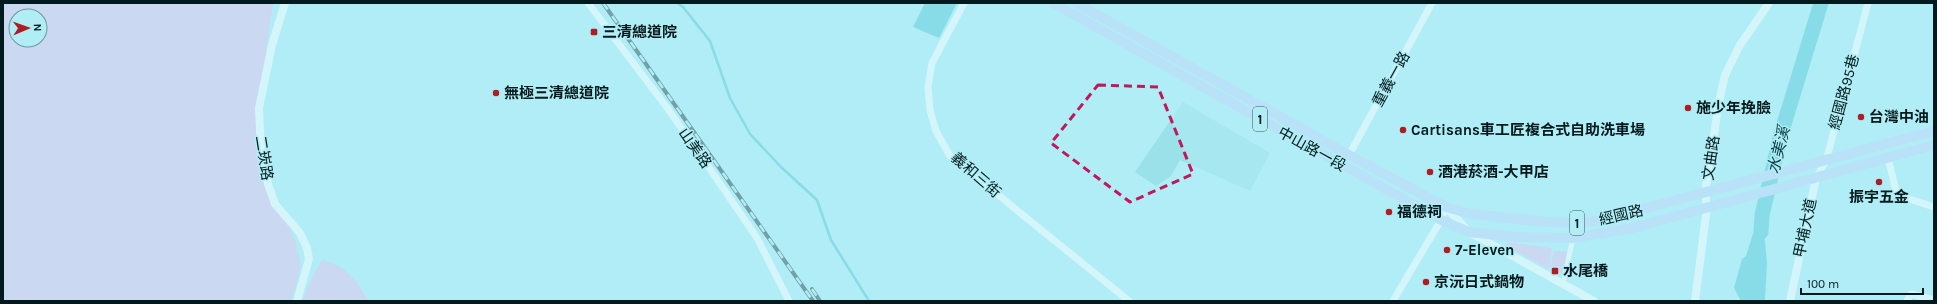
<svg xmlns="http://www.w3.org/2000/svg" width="1937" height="304" viewBox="0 0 1937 304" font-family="Karla,'Noto Sans TC',sans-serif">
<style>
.built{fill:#9ae1e9}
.green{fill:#eabfeb;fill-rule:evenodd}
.water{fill:#57c7d4}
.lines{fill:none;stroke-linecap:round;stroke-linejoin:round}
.stream{stroke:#57c7d4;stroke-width:2.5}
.river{stroke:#57c7d4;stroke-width:15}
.pedestrian{stroke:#fff;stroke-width:5}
.minor{stroke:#fff;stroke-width:7}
.tertiary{stroke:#fff;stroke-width:8}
.primary{stroke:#c4d6fc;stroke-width:10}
.rail-casing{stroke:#244347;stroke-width:4}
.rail{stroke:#b1edf5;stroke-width:2.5;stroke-dasharray:8;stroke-linecap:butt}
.marked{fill:none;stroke:#c2185b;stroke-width:3;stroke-dasharray:8 5;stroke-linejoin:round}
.poi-dot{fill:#af1c23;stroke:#b1edf5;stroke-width:1.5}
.labels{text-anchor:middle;stroke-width:3;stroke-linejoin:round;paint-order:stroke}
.shield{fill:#b1edf5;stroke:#36595e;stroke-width:1}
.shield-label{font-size:14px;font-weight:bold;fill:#021a1d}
.poi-label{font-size:15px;font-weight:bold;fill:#021a1d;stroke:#b1edf5;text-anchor:start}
.street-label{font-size:15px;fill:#021a1d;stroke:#b1edf5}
.water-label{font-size:16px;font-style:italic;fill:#083e43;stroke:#b1edf5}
</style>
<rect width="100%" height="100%" fill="#b1edf5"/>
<path class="built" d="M1183,102L1270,153L1250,191L1180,160L1171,176L1156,186L1135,172Z"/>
<g class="green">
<path d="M3,3H273L257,116L267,173L297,245C295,252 300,254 300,260C301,274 295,289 291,301H3ZM16,16H40V40H16Z"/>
<path d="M1507,242L1552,248L1549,269L1506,246Z"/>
<path d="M1554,251H1568L1564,275L1550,268Z"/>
<path d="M323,260C349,268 355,279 369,301H302C307,291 316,266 323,260Z"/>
</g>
<g class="water">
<path d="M925,3H957L939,38L913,27Z"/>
<path d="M1762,212L1767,263L1765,299L1764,301H1741L1734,288L1742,259L1746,256L1758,218Z"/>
</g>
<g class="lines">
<path class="stream" d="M677,3L683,7L710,41L730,98L750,134L781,167L817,200L831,240L869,301"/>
<path class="river" d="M1761,232L1762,215L1781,134L1821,3"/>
<path class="pedestrian" d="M1563,283L1573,238"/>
<g class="minor">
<path d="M588,3L668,109L708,166L757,238L789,301"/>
<path d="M964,3L932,63L928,87L930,110L936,131L950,156L1129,301"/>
<path d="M1349,155L1432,3"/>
<path d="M1888,158L1897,195L1934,207"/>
<path d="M1816,178L1826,161L1868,3"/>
<path d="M1393,301L1441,220L1446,207"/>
<path d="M1907,301L1911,294L1934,300"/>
</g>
<g class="tertiary">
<path d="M285,3L272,45L259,108L261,152L268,184L275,204L300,233L307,248L309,259L297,301"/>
<path d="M1446,207L1469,232L1594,301"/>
<path d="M1695,301L1707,207L1705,193L1719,102L1725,75L1740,45L1769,3"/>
<path d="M1790,301L1816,178"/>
</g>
<g class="primary">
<path d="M1053,3L1441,220L1469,232L1514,237L1573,238L1633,228L1934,145"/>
<path d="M1076,3L1349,155L1446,207L1471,214L1546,222L1573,223L1598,221L1934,131"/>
</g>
<g class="rail-casing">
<g id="rail">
<path d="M603,3L813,301"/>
<path d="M812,289L820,301"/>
</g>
</g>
<use href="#rail" class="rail"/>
</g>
<path d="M0 0H1937V304H0ZM1098,85L1158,87L1193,174L1130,202L1051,143Z" fill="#b1edf5" fill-opacity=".55" fill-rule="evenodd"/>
<path class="marked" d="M1098,85L1158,87L1193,174L1130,202L1051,143Z"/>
<g class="poi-dot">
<rect x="590" y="28" width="8" height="8" rx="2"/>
<circle cx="496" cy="93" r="4"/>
<circle cx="1688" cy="108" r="4"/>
<circle cx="1861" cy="117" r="4"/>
<circle cx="1403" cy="130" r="4"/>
<circle cx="1430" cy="172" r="4"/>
<circle cx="1879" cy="182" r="4"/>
<circle cx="1389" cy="212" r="4"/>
<circle cx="1447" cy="250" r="4"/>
<rect x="1551" y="267" width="8" height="8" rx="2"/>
<circle cx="1426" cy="282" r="4"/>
</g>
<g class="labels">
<g class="shield">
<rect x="1253" y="107" width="14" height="24" rx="3"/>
<rect x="1570" y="211" width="14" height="24" rx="3"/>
</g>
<g class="shield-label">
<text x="1260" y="124">1</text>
<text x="1577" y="228">1</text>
</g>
<g class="poi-label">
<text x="602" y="37">三清總道院</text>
<text x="504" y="98">無極三清總道院</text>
<text x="1696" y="113">施少年挽臉</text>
<text x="1869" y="122">台灣中油</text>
<text x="1411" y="135">Cartisans車工匠複合式自助洗車場</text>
<text x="1438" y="177">酒港菸酒-大甲店</text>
<text x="1879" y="202" text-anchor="middle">振宇五金</text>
<text x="1397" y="217">福德祠</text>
<text x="1455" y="255">7-Eleven</text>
<text x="1563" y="276">水尾橋</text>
<text x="1434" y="287">京沅日式鍋物</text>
</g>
<g class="street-label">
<text transform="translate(1391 79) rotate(-61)" y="5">重義一路</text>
<text transform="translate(1844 92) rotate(-75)" y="5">經國路95巷</text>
<text transform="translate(695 148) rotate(55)" y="5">山美路</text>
<text transform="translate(1312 149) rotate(29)" y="5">中山路一段</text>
<text transform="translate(264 158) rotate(81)" y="5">二崁路</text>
<text transform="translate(1711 158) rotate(-82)" y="5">文曲路</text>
<text transform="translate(976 175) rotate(41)" y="5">義和三街</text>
<text transform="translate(1621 215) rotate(-13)" y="5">經國路</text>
<text transform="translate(1805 228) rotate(-78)" y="5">甲埔大道</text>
</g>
<g class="water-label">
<text transform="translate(1778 150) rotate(-76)" y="6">水美溪</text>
</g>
</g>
<rect width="1937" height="304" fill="none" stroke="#021a1d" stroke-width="8"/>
<g transform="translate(28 28) rotate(88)"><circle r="19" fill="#b1edf5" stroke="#6b999f"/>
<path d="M0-3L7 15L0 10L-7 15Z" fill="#af1c23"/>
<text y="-6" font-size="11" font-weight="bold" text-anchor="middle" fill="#021a1d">N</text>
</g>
<path d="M1801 288v6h122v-6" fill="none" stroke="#021a1d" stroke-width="2"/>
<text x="1807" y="288" font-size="12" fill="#021a1d" stroke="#b1edf5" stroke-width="3" paint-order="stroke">100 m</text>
</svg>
